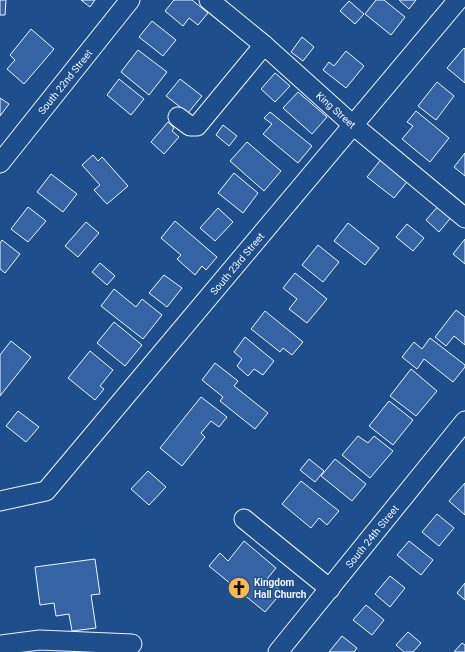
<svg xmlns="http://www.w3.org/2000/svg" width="465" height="652" viewBox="0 0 465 652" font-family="Roboto,sans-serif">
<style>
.building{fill:#3563a3;stroke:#f2f6ff}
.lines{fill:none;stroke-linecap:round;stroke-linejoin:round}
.minor-casing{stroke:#f2f6ff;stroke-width:21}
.minor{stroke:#1f4e8c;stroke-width:19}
.labels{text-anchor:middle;stroke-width:3;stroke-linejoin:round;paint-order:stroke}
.street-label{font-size:10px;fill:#f2f6ff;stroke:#1f4e8c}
.poi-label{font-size:10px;font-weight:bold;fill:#f2f6ff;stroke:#1f4e8c;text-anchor:start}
</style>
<rect width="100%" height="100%" fill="#1f4e8c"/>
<g class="building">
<path d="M0,0H6L5,15H0Z"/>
<path d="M81,0H95L90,7Z"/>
<path d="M174,0H192L208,13L198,25L189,18L183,26L165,11Z"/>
<path d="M376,0H384L405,17L391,35L365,14Z"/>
<path d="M399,0H416L409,9Z"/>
<path d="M349,1L364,14L355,24L340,11Z"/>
<path d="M152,21L176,40L163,56L139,37Z"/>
<path d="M31,29L54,49L24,84L7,69L15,60L10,55Z"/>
<path d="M302,37L314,47L303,61L291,52Z"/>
<path d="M464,48L465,49V83L447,68Z"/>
<path d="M138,50L167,72L149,95L121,72Z"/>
<path d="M346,51L364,66L346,88L323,70L329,62L334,66Z"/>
<path d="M275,73L290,86L275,102L261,89Z"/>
<path d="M119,79L144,99L131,115L107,95Z"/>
<path d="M180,79L202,96L188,113L166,96Z"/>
<path d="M437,82L454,96L436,120L418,106Z"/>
<path d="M298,92L327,117L312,134L283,108Z"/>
<path d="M0,98L9,104L0,116Z"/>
<path d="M416,111L449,138L430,162L402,139L413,126L407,122Z"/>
<path d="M270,112L312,146L298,163L263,134L272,124L264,118Z"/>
<path d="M168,122L174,128L172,131L179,137L164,154L151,142Z"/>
<path d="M223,125L237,136L229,146L216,135Z"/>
<path d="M247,142L281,171L264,191L230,161Z"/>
<path d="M465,153V176L454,167Z"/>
<path d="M93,155L98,161L102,157L128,186L107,204L94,190L100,185L82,165Z"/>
<path d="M383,157L410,178L394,198L367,177Z"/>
<path d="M234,173L258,193L243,213L218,193Z"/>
<path d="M51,174L77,194L63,212L37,192Z"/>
<path d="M440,204L453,215L439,232L426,220Z"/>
<path d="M28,207L46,221L28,242L11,229Z"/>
<path d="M218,208L233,222L215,241L200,228Z"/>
<path d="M175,221L217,257L206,270L202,266L195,275L177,259L181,255L161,238Z"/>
<path d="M86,222L99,233L78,257L65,246Z"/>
<path d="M348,223L379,248L365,265L334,241Z"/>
<path d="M407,224L424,238L413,251L396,237Z"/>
<path d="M465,239V264L453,254Z"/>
<path d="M2,240L20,254L5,273L0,269V243Z"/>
<path d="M318,245L339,262L323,282L302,265Z"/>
<path d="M100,263L115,276L107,285L92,272Z"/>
<path d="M295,273L327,299L307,323L289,309L297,299L283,288Z"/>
<path d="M164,275L182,288L167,307L149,293Z"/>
<path d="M114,289L136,307L142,299L162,315L143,339L101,306Z"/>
<path d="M456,310L465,317V345L454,336L446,346L435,337Z"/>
<path d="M265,311L303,342L292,355L283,348L280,352L251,329Z"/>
<path d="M114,322L142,345L125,366L97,343Z"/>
<path d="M245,337L274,361L263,375L254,369L248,376L237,366L242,359L234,352Z"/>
<path d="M430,338L465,365V367L453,382L424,359L417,369L402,357L414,342L422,349Z"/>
<path d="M11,341L31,357L0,396V355Z"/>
<path d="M90,351L113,370L100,386L104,389L95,400L68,378Z"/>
<path d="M215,363L238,381L234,386L268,413L255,429L220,401L223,397L202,380Z"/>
<path d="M411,369L437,391L416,416L390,396Z"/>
<path d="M201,397L227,417L219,427L211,421L201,433L205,437L182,466L160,448Z"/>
<path d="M389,401L413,420L393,445L369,426Z"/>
<path d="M18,411L39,427L26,442L6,426Z"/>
<path d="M358,436L368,443L374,436L393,451L370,478L342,455Z"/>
<path d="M309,459L324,471L315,482L300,470Z"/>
<path d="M335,459L366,484L352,501L321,476Z"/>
<path d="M148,471L166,487L149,505L131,489Z"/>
<path d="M301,481L339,511L327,525L319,518L311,528L282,504Z"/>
<path d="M465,483V515L449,501Z"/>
<path d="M437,514L454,528L439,546L422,532Z"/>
<path d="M244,541L276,568L267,579L282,592L265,612L209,566L220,553L228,561Z"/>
<path d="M409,541L433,560L421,575L397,555Z"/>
<path d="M95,559L100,594L91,595L96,628L72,631L69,614L56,616L54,603L40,605L35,567Z"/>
<path d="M390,576L405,588L390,607L375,594Z"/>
<path d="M465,583V600L457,593Z"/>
<path d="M366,605L384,620L372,635L353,620Z"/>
<path d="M408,632L421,643L413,652H404L396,645Z"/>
<path d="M342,636L357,648L354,652H329Z"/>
<path d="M462,643L465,645V652H454Z"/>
</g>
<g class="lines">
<g class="minor-casing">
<g id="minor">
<path id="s1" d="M209,0L264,45L353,125L465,218"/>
<path d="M178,117L190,126H197L264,45"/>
<path id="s2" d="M0,163L130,0"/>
<path id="s3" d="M0,501L46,491L458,0"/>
<path d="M244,519L330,589"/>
<path d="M0,645L40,640L132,644"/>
<path id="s4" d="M278,652L465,421"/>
</g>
</g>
<use href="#minor" class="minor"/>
</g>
<defs>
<g id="church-disc" transform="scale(1.15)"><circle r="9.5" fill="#ffb74d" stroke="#1f4e8c"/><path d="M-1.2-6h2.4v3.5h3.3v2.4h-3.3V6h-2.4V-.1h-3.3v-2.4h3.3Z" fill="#111"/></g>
</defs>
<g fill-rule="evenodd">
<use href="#church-disc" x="239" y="588"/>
</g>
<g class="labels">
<g class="street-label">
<text dy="4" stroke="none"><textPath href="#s2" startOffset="104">South 22nd Street</textPath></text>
<text dy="4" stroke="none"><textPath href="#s1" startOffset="168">King Street</textPath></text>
<text dy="4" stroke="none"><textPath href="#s3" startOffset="344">South 23rd Street</textPath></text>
<text dy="4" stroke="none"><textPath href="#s4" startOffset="149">South 24th Street</textPath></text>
</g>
<g class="poi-label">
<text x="254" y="586">Kingdom<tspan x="254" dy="12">Hall Church</tspan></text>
</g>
</g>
</svg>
